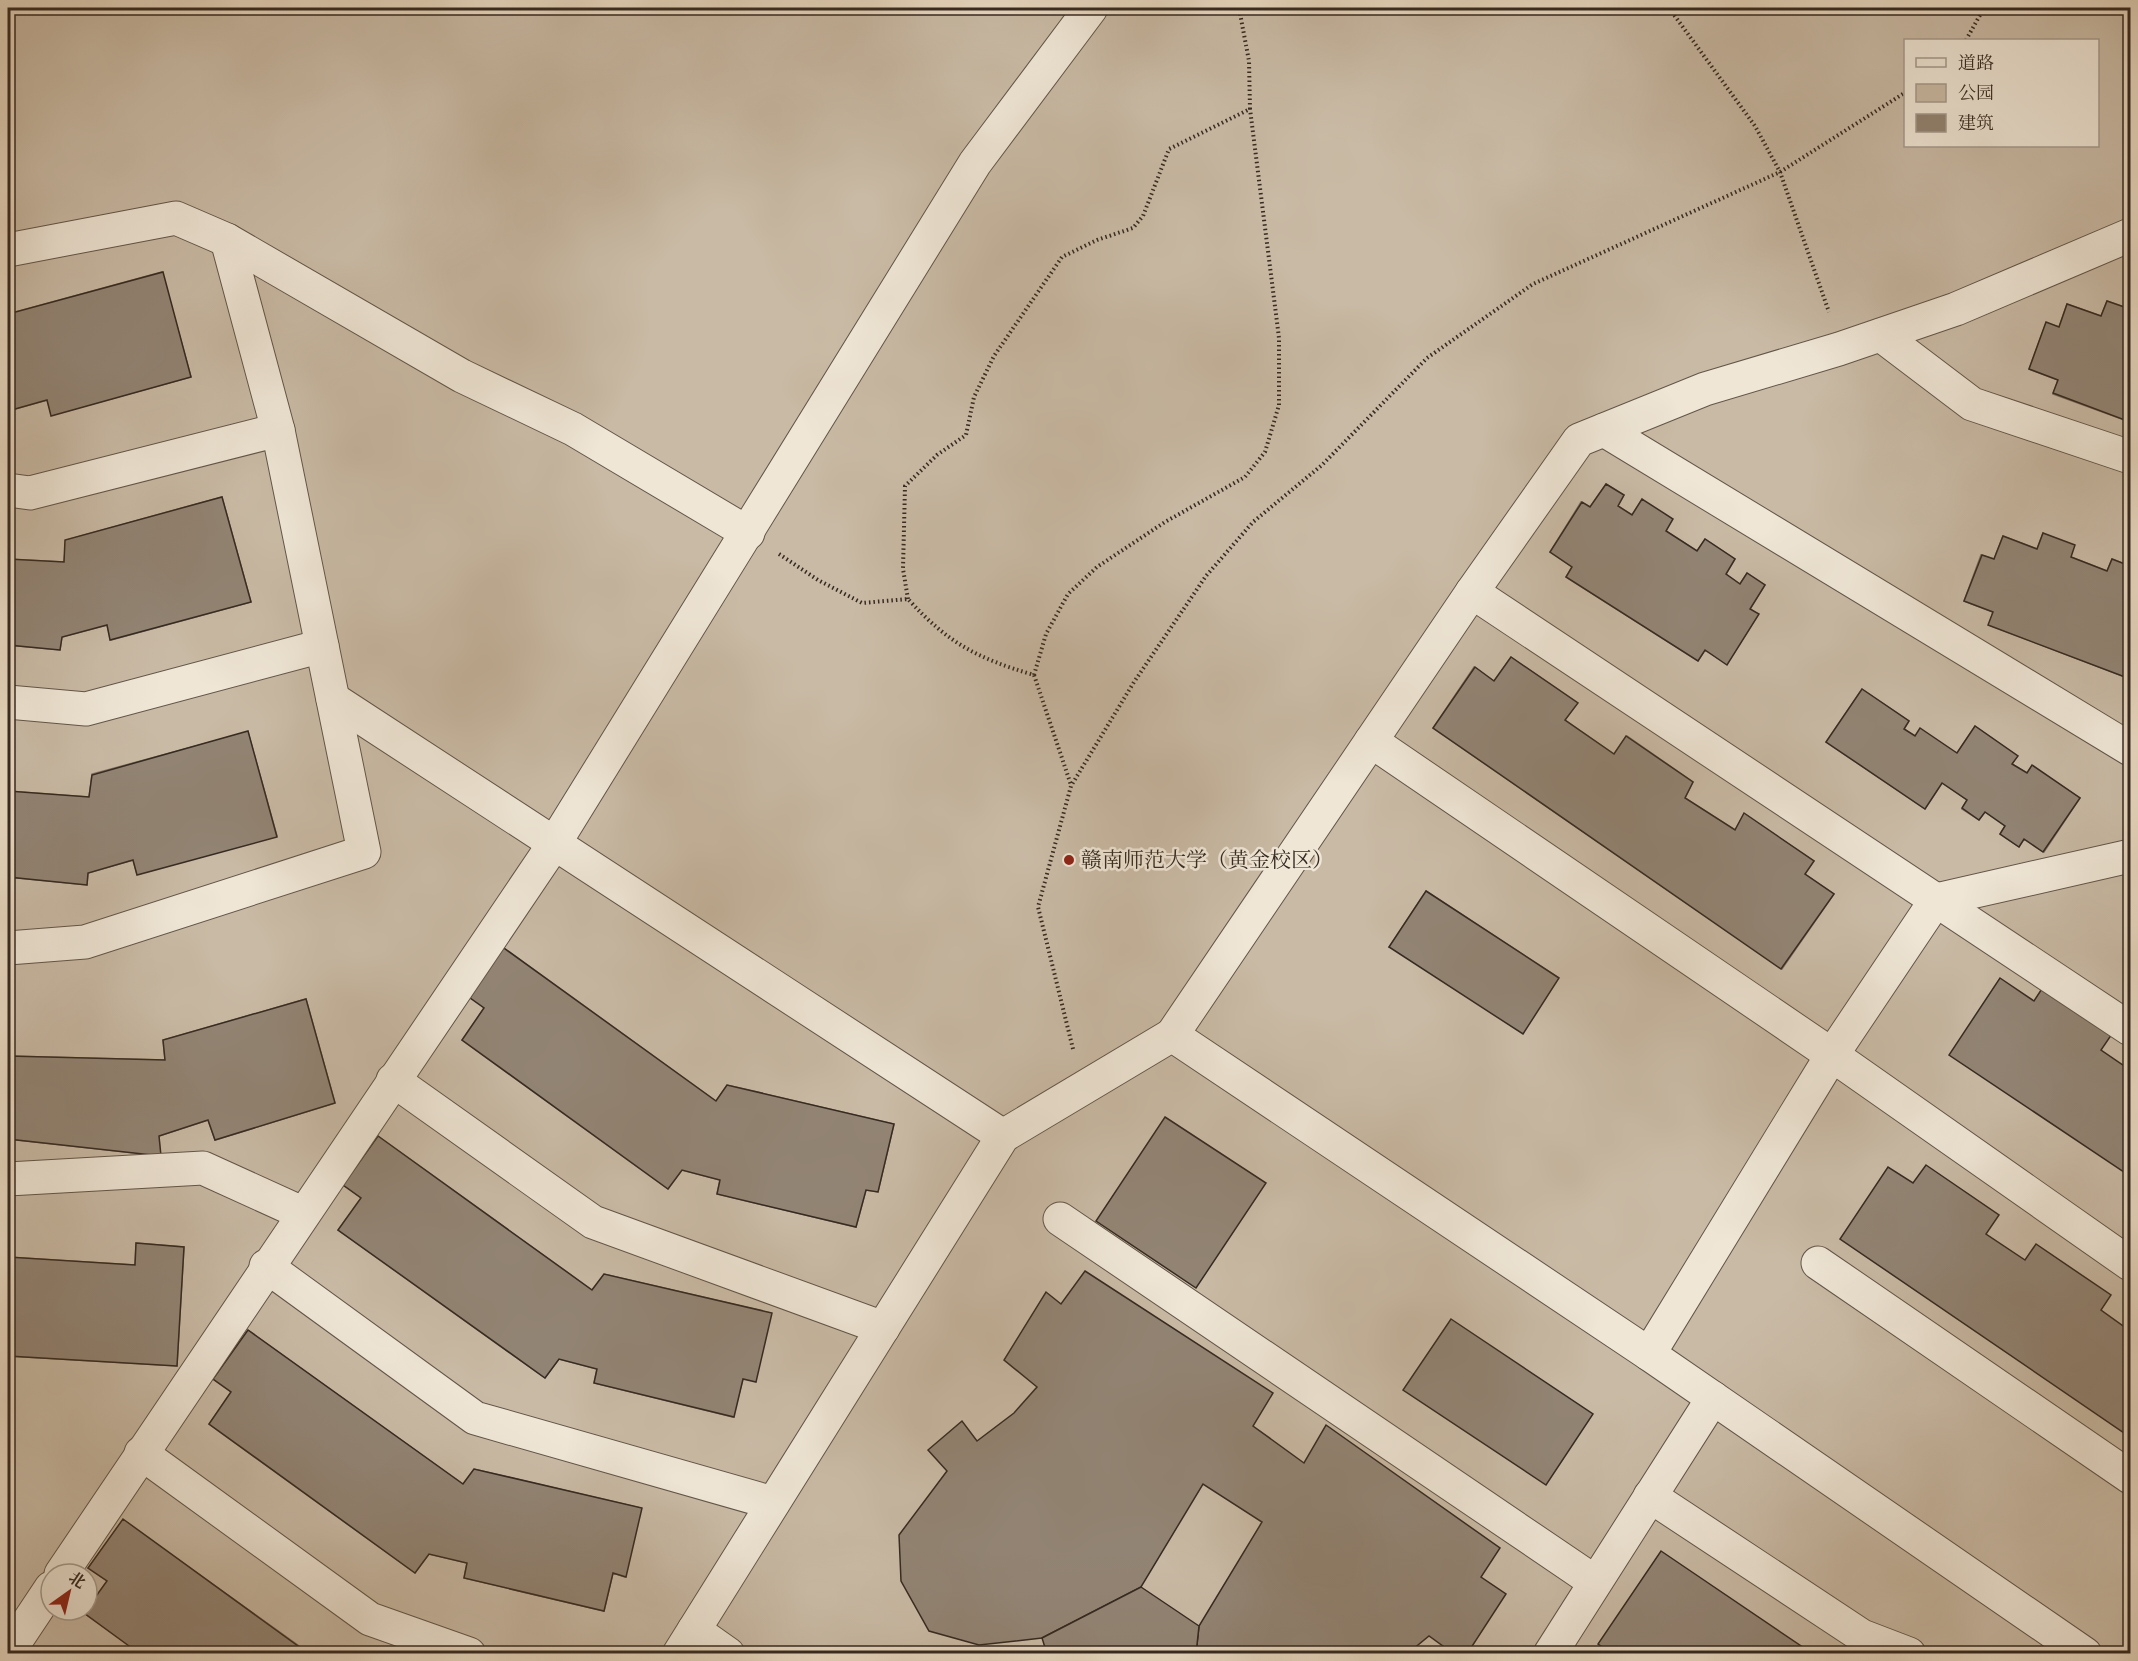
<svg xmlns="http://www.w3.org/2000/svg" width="2138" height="1661" viewBox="0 0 2138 1661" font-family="'IM FELL Double Pica','Noto Serif SC',serif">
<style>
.green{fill:#c9baa5;stroke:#807263;stroke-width:1.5;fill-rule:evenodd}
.building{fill:#928474;stroke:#362a21;stroke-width:1.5}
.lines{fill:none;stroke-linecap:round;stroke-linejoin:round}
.street-casing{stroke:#625649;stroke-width:35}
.path{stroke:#362a21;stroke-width:4;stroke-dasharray:1.5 3;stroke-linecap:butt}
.street{stroke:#efe6d6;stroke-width:33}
.poi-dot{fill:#8f2418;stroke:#efe6d6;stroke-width:2}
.labels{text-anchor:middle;stroke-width:5;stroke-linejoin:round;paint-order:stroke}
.poi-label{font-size:21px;fill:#362a21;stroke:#efe6d6;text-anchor:start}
</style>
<rect width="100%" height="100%" fill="#e7d8c0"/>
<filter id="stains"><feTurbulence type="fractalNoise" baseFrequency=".00333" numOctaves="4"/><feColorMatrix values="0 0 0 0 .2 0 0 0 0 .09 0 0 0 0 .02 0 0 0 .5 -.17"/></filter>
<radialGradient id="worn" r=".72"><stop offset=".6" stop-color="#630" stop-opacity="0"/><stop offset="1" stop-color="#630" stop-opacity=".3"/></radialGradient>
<path class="green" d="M8,8H2130V309L2107,301L2101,316L2067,304L2059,327L2046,323L2029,369L2058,380L2053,394L2130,422V566L2112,559L2107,571L2071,557L2043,533L2037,549L2003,536L1994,559L1981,555L1964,601L1993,612L1989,625L2125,677L2130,663V1653H309L123,1520L88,1568L107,1581L87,1609V1574H51V1610H86L84,1613L140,1653H8V1356L177,1366L184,1247L136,1243L135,1265L8,1257V1139L160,1156L159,1136L208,1120L215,1140L335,1103L306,999L163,1040L165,1060L8,1056V877L87,885L88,873L133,860L137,874L277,836L248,732L92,774L89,797L8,791V645L60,650L62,637L107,625L111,640L251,602L222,497L66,540L64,562L8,559V411L47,400L52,415L191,377L162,272L8,314ZM1906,40H2098V146H1906ZM1606,484L1624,495L1618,506L1632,515L1642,499L1666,531L1697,551L1705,539L1735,559L1726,574L1740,584L1747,573L1765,585L1750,609L1758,614L1727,664L1705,650L1698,661L1566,577L1572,567L1550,552L1581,502L1590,507ZM1511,657L1577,703L1565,720L1614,754L1627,736L1693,782L1685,798L1735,830L1744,814L1814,861L1805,874L1834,894L1782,969L1433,728L1474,667L1494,681ZM1862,689L1909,721L1904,729L1915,736L1957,753L1975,726L2017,756L2012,764L2027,773L2032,766L2080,798L2044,852L2024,839L2019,847L2000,834L2005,826L1985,812L1979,820L1962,809L1967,800L1942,783L1925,809L1826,742ZM1426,891L1559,978L1389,947ZM501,946L716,1101L727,1085L894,1124L878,1192L866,1190L856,1227L717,1194L720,1180L682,1170L668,1189L462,1040L484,1008ZM378,1136L592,1290L604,1274L771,1313L743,1379L733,1417L594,1383L597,1369L559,1359L545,1378L338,1230L361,1198L343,1184ZM248,1330L463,1484L474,1469L641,1508L625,1577L613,1573L604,1611L464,1578L467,1563L429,1554L415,1573L209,1424L231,1392L213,1379Z"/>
<g class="building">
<path d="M163,272L191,377L51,416L47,400L8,411V314Z"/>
<path d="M2107,301L2130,309V422L2053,393L2058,380L2029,369L2046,322L2059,327L2067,304L2101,316Z"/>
<path d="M1606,484L1624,495L1618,506L1632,515L1642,499L1673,519L1666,531L1697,551L1705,539L1735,559L1726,574L1740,584L1747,573L1765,585L1750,609L1759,614L1727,665L1705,650L1698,661L1566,577L1572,567L1550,552L1582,502L1590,507Z"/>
<path d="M222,497L251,602L110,640L107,625L62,637L60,650L8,645V559L64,562L65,540Z"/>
<path d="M2043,533L2075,545L2071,557L2107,571L2112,559L2130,566V663L2125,677L1988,625L1993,612L1964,601L1982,555L1994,559L2003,536L2037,549Z"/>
<path d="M1511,657L1578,703L1565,720L1614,754L1626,736L1693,782L1685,798L1735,830L1744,813L1814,861L1805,874L1834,894L1781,969L1433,728L1475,667L1494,681Z"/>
<path d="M1862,689L1909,721L1904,729L1915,736L1920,728L1957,753L1975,726L2018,756L2012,764L2027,773L2032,765L2080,798L2043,852L2024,839L2019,847L2000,834L2005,826L1985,812L1979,820L1962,808L1967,800L1942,783L1925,809L1826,742Z"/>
<path d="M248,731L277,837L137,875L133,860L88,873L87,885L8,877V791L89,797L92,775Z"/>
<path d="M1426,891L1559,978L1523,1034L1389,947Z"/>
<path d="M501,946L716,1101L727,1085L894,1124L878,1192L866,1190L856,1227L717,1194L720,1180L682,1170L668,1189L462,1040L484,1008L466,995Z"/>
<path d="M2000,978L2034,1001L2047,981L2116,1028L2101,1050L2130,1070V1176L1949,1055Z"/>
<path d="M306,999L335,1103L215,1140L208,1120L159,1136L161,1156L8,1139V1056L165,1060L163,1040Z"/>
<path d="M1165,1117L1266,1183L1196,1288L1096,1221Z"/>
<path d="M378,1136L592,1290L604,1274L772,1313L756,1382L743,1379L734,1417L594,1383L597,1369L559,1359L545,1378L338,1230L361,1198L343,1185Z"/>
<path d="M1926,1165L1999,1215L1986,1234L2025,1260L2036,1244L2111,1295L2101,1310L2130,1331V1437L1840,1239L1888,1167L1913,1183Z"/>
<path d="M136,1243L184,1247L177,1366L8,1356V1257L135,1265Z"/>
<path d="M1085,1271L1273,1393L1253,1426L1304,1463L1326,1425L1500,1548L1481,1577L1506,1594L1467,1654H1454L1429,1636L1407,1654H1196L1199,1626L1262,1522L1203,1484L1141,1587L1042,1638L979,1645L929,1631L901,1581L899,1535L947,1471L928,1450L962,1421L977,1441L1014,1413L1037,1387L1004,1360L1046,1292L1061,1304Z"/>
<path d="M1451,1319L1593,1414L1546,1485L1403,1390Z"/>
<path d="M248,1330L463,1484L474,1469L642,1508L626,1577L613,1573L604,1611L464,1578L467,1563L429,1554L415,1573L209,1424L231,1392L213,1379Z"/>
<path d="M123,1519L309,1654H140L84,1613L107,1581L88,1568Z"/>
<path d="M1661,1551L1813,1654H1613L1598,1644Z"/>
<path d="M1141,1587L1199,1626L1196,1654H1047L1042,1638Z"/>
</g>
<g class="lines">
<g class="street-casing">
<g id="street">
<path d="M8,250L176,218L227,240L462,376L573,429L748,533"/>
<path d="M1881,335L1972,404L2130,457"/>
<path d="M1604,430L2130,749"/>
<path d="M8,490L30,493L278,430"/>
<path d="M1472,592L2130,1029"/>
<path d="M333,699L1003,1136"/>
<path d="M8,702L86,709L322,646"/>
<path d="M1371,741L1832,1055L2130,1264"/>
<path d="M8,948L85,942L364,852L278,430L227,240"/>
<path d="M1172,1035L1472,592L1579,440L1705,389L1839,349L1956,309L2130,235"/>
<path d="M393,1080L593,1222L883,1328"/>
<path d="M8,1179L203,1168L302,1213"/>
<path d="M1060,1219L1595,1582"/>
<path d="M1818,1263L2130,1477"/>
<path d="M266,1266L475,1418L773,1503"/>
<path d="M1649,1354L2085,1654"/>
<path d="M141,1453L370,1619L469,1654"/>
<path d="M1650,1496L1862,1636L1909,1654"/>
<path d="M61,1574L554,844L975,163L1091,8"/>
<path d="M694,1630L728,1654"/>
<path d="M11,1654V1648L51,1588"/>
<path d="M679,1654L1003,1136L1172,1035L1649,1354L1832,1055L1936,900L2130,856"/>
<path d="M1550,1654L1713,1398"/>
</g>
</g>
<g class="path">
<path d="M1669,8L1755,126L1780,172L1829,312"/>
<path d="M1966,40L1984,8"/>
<path d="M779,554L818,580L862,603L908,599C949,644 977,658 1034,675L1071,785"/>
<path d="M908,599L903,569L905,486L937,455L966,435L974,397L994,356L1062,257L1097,240L1133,228L1143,216L1169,149L1250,109L1249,61L1239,8"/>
<path d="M1034,675L1046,634L1068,594L1097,567L1165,522L1245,477L1265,452L1279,405V338L1250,109"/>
<path d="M1073,1049L1038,907L1071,786L1134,682L1206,576L1253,522L1322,465L1427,358L1533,284L1780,172L1906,92"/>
</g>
<use href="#street" class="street"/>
</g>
<circle class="poi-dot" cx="1069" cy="860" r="6"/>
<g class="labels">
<g class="poi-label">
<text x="1081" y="867">赣南师范大学（黄金校区）</text>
</g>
</g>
<rect width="2138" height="1661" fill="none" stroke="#e7d8c0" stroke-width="30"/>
<rect x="9" y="9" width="2120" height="1643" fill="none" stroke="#362a21" stroke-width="3"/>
<rect x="15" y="15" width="2108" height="1631" fill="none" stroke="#362a21" stroke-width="1.5"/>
<rect x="1904" y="39" width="195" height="108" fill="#efe6d6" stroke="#a59b8e" stroke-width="1.5"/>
<rect x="1916" y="58" width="30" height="9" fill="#efe6d6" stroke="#a59b8e" stroke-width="1.5"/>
<text x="1958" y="69" font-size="18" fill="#362a21">道路</text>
<rect x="1916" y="84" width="30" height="18" fill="#c9baa5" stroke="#a59b8e" stroke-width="1.5"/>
<text x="1958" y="99" font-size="18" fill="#362a21">公园</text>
<rect x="1916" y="114" width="30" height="18" fill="#928474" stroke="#a59b8e" stroke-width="1.5"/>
<text x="1958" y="129" font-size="18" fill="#362a21">建筑</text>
<g transform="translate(69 1592) rotate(34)"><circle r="28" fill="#efe6d6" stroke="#a59b8e" stroke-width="1.5"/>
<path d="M0-4.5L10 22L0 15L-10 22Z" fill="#8f2418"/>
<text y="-9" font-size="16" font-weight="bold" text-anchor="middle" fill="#362a21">北</text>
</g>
<rect width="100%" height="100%" filter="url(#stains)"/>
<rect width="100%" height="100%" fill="url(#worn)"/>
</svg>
